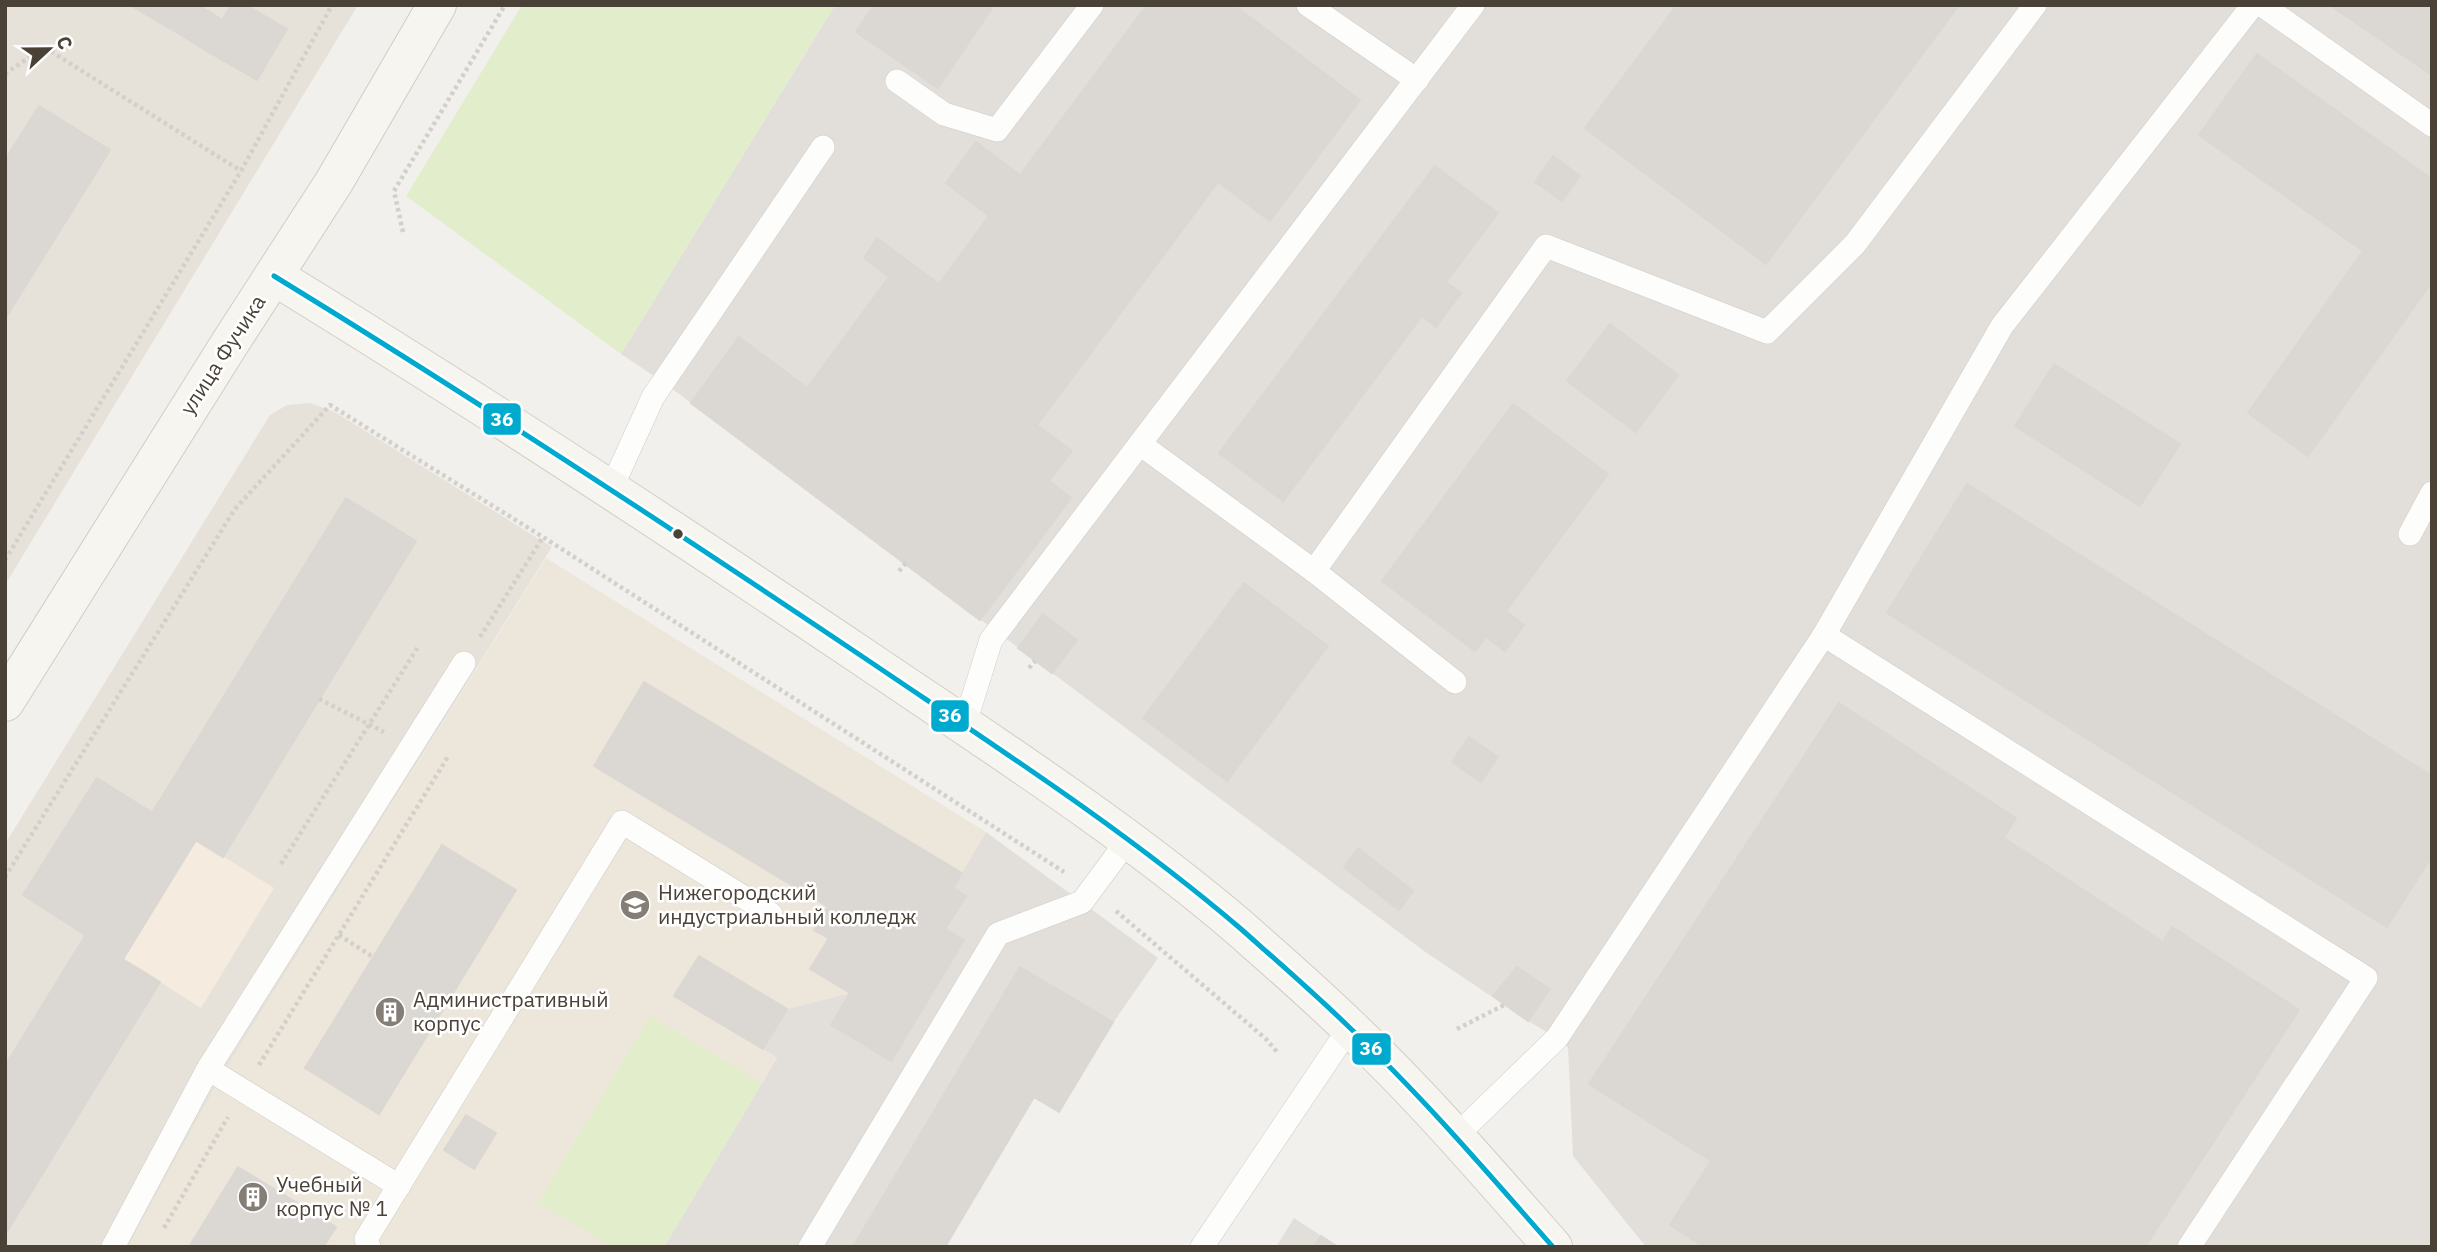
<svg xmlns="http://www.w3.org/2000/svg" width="2437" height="1252" viewBox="0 0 2437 1252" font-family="'IBM Plex Sans',sans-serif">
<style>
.residential{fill:#e7e2d9}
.commercial{fill:#f5ebdf}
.industrial{fill:#e2dfda}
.education{fill:#ede7db}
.green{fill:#e2eecb}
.building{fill:#dbd7d3;stroke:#dbd7d2;stroke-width:2}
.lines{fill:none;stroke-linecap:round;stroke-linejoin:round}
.lane-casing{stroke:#cfccc8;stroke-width:24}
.secondary-casing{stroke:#d2cdc3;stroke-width:40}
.path{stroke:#d2d0ca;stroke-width:4.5;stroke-dasharray:3.5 3.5;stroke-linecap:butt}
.lane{stroke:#fdfdfc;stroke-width:23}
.secondary{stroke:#f7f5f0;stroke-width:38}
.bus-1-casing{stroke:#fff;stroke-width:10}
.bus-1{stroke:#00a9ce;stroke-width:5}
.bus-dot{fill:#4a4137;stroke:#fff;stroke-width:2.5}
.labels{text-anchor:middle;stroke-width:5;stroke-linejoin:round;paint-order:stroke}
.street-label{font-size:21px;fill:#4a4137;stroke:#fff}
.poi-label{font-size:21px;fill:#4a4137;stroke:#fff;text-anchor:start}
.line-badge{stroke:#fff;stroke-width:2.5}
.badge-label{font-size:19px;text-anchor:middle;font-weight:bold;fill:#fff}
</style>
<rect width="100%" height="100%" fill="#f2f0ec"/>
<g class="residential">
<path d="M5,5H358L5,585Z"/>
<path d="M310,403L335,412L552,547L221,1077L128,1247H5V844L270,415L287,405Z"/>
</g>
<path class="commercial" d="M97,778L274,888L201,1008L23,895Z"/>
<g class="industrial">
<path d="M835,5H2432V1247H1646L1573,1156L1568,1047L1557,1038L1528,1021L1424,951L663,382L621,354Z"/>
<path d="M986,832L1158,958L1113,1023L1059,1112L1034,1098L945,1247H664L777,1058L763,1049L787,1009L850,993L832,1024L860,1042Z"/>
<path d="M1294,1218L1338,1247H1276Z"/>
</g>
<path class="education" d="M546,558L986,832L860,1042L831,1025L850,993L787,1009L763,1049L777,1058L664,1247H128L221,1077Z"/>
<g class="green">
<path d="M522,5H835L621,354L406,196Z"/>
<path d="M650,1016L762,1083L664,1247H613L538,1202Z"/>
</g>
<g class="building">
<path d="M130,5H205L186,38Z"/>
<path d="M231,5H246L287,29L257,80L205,50Z"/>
<path d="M874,5H994L938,88L856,32Z"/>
<path d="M1147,5H1234L1360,100L1270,221L1218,182L1037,425L1072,451L1049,481L1071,498L1036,545L967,493L946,521L820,427L834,408L807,388L889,277L864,258L877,238L939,284L989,216L946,183L976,142L1020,175Z"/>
<path d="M1677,5H1959L1766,264L1585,128Z"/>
<path d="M2330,5H2432V75Z"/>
<path d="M203,8L223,20L205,50L186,38Z"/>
<path d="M2257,54L2432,179V282L2308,456L2248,413L2363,251L2199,135Z"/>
<path d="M39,106L110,150L5,319V160Z"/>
<path d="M1553,156L1580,176L1562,201L1535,182Z"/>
<path d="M1435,166L1498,213L1446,282L1461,293L1436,327L1422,316L1283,501L1219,453Z"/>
<path d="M1610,324L1678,375L1636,432L1567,381Z"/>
<path d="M739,337L834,408L820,427L946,521L967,493L1036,545L980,620L691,403Z"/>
<path d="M2054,364L2180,444L2140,506L2015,426Z"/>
<path d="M1513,404L1608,474L1506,611L1524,625L1505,651L1486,637L1475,651L1382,581Z"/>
<path d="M1967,484L2432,776V856L2387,927L1887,613Z"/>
<path d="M346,498L416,541L223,857L152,813Z"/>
<path d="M1244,583L1328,646L1227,781L1143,718Z"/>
<path d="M1043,614L1077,640L1052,673L1018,648Z"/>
<path d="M644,682L962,873L860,1042L831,1025L850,993L810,969L829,938L814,930L828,907L594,766Z"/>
<path d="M1839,703L2016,818L2004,838L2163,942L2172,927L2299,1010L2145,1247H1704L1670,1225L1711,1161L1589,1084Z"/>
<path d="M1469,737L1498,757L1481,782L1452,762Z"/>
<path d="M97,778L196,840L123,959L23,895Z"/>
<path d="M442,845L516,890L379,1114L305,1068Z"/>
<path d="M1358,848L1413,891L1399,910L1344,867Z"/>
<path d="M953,888L966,896L945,929L964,940L891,1061L860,1042Z"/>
<path d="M85,936L160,982L5,1235V1066Z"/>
<path d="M699,956L787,1009L763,1049L674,996Z"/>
<path d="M1020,967L1113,1022L1059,1112L1034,1097L945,1247H853Z"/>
<path d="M1517,967L1550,989L1528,1021L1493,996Z"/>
<path d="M466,1115L496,1133L474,1169L444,1150Z"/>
<path d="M238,1167L336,1227L323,1247H189Z"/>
<path d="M1321,1236L1338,1247H1314Z"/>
</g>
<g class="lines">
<g class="lane-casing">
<g id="lane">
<path d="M1308,5L1417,80"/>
<path d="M2262,5L2432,125"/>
<path d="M897,81L944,114L997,130L1092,5"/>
<path d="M1140,444L1314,571L1546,246L1767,332L1855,244L2035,5"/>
<path d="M611,489L653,397L823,147"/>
<path d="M2410,534L2432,493"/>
<path d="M1314,571L1455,682"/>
<path d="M1824,635L2366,978L2189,1247"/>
<path d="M964,726L991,640L1473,5"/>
<path d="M208,1069L399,1186"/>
<path d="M1456,1136L1557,1038L1824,635L2002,326L2253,5"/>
<path d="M113,1247L208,1069L464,663"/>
<path d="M369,1247L366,1239L622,822L771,914"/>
<path d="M810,1247L998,934L1082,902L1128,840"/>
<path d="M1202,1247L1350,1027"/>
</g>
</g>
<g class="secondary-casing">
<g id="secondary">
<path d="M274,276C475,399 671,528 866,659C993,745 1124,829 1241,929C1277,961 1314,993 1349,1027C1422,1096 1487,1172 1553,1247"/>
<path d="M5,702L230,343L334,182L437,5"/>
</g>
</g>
<g class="path">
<path d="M5,74L44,47L241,171"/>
<path d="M403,232L394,191L505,5"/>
<path d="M5,560L241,171L332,5"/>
<path d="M899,571L906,563"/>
<path d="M480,637L543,537"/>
<path d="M1029,668L1035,661"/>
<path d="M319,699L384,732"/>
<path d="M281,864L418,647"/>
<path d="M5,877L235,509L330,405L543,537L1064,872"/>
<path d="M1116,911L1266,1039L1278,1053"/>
<path d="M339,935L373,957"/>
<path d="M1457,1029L1504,1005"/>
<path d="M259,1065L449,755"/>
<path d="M164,1228L228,1117"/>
</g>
<use href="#lane" class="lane"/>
<use href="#secondary" class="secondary"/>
<g class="bus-1-casing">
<path id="bus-1" d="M274,276C475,399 671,528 866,659C993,745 1124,829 1241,929C1277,961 1314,993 1349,1027C1422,1096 1487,1172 1553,1247"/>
</g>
<use href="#bus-1" class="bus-1"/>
</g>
<defs>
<g id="university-disc" transform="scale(1.575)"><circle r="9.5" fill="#857e76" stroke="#fff"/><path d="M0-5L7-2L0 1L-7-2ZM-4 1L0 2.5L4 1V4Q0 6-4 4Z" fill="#fff"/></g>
<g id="building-disc" transform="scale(1.575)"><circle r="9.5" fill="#857e76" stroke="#fff"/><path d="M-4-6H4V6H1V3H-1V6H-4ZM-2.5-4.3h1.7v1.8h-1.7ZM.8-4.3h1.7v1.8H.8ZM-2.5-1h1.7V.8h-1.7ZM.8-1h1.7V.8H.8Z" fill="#fff"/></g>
</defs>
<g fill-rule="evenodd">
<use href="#university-disc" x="635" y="905"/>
<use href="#building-disc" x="390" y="1012"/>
<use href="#building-disc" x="253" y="1197"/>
</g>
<circle class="bus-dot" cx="678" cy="534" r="6"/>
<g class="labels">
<g class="street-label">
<text transform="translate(223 355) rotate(-57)" y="7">улица Фучика</text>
</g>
<g class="poi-label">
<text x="658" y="900">Нижегородский<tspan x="658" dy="24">индустриальный колледж</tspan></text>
<text x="413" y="1007">Административный<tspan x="413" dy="24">корпус</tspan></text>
<text x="276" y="1192">Учебный<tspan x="276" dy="24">корпус № 1</tspan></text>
</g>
</g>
<g class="line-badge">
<rect x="482" y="402" width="40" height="34" rx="7" fill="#00a9ce"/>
<rect x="930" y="699" width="40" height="34" rx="7" fill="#00a9ce"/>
<rect x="1351" y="1032" width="41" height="34" rx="7" fill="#00a9ce"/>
</g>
<g class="badge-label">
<text x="502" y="426">36</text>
<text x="950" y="722">36</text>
<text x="1371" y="1055">36</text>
</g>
<rect width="2437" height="1252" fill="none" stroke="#4a4137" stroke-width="14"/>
<g transform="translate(49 49) rotate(68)" stroke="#ffffff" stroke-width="5" paint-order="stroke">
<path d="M0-5L12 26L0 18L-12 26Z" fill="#4a4137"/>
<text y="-10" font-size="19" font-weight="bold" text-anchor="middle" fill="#4a4137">С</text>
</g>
</svg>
